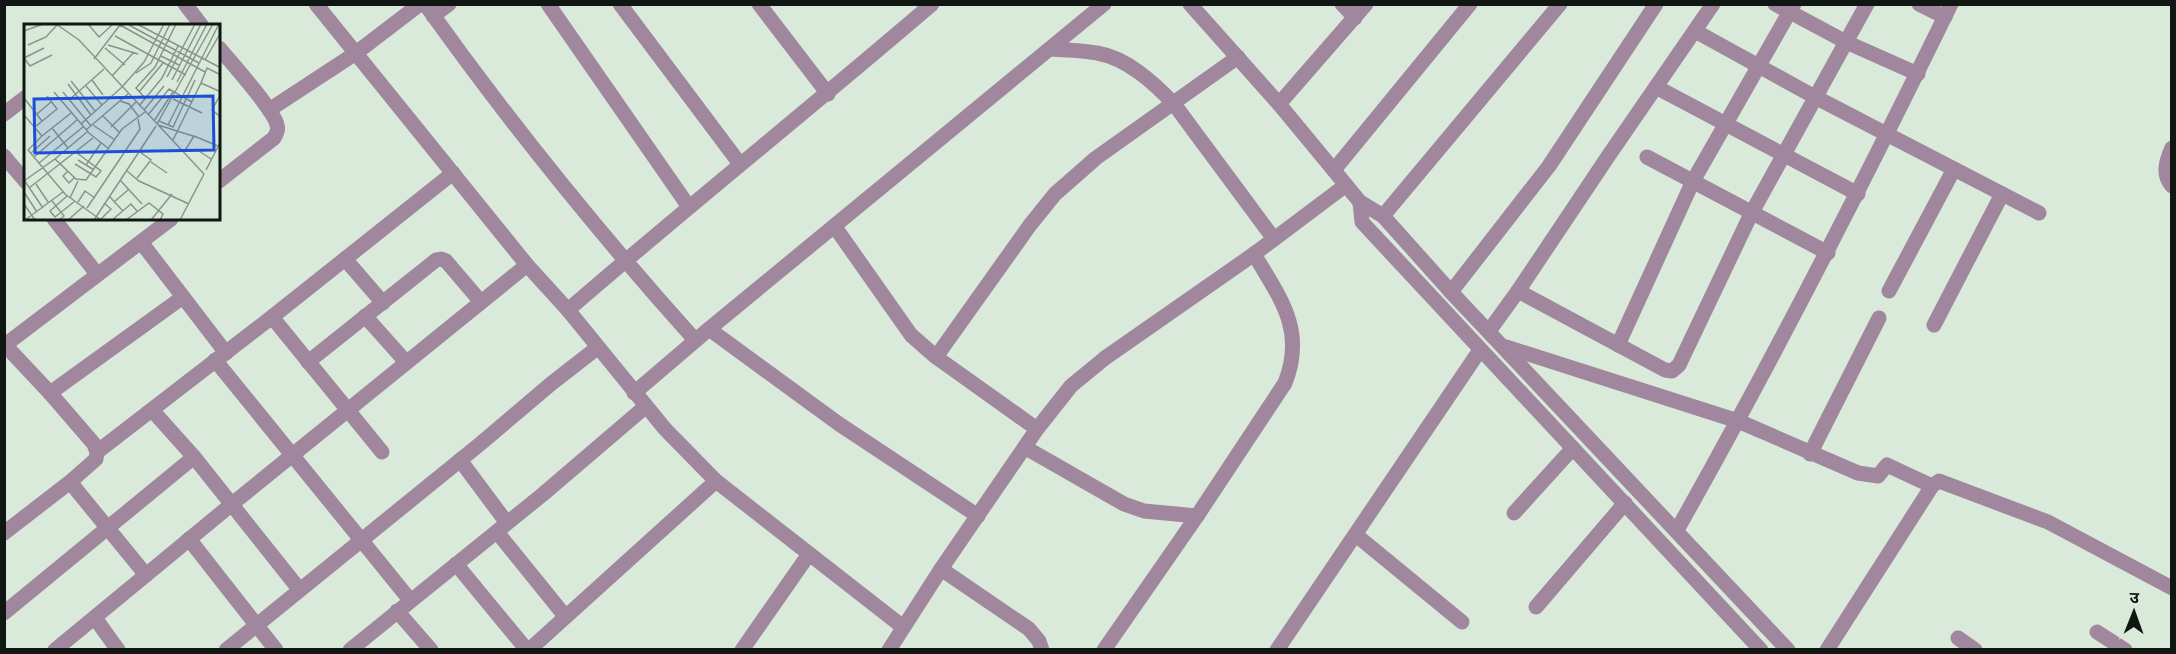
<svg xmlns="http://www.w3.org/2000/svg" width="2176" height="654" viewBox="0 0 2176 654" font-family="'Varela Round','Noto Sans Devanagari',sans-serif">
<style>
.lines{fill:none;stroke-linecap:round;stroke-linejoin:round}
.minor{stroke:#a0879e;stroke-width:15}
.inset-road{fill:none;stroke:#89958a;stroke-width:1.5}
.view{fill:#1d4ed8;fill-opacity:0.15;stroke:#1d4ed8;stroke-width:3}
.inset-edge{fill:none;stroke:#101611;stroke-width:3}
</style>
<rect width="100%" height="100%" fill="#d9eadb"/>
<g class="lines">
<g class="minor">
<path d="M185,4L202,26"/>
<path d="M316,4L527,265L568,310L665,429L716,481L903,627"/>
<path d="M425,4C509,122 599,233 695,340"/>
<path d="M548,4L689,207"/>
<path d="M620,4L740,164"/>
<path d="M759,4L828,94"/>
<path d="M1190,4L1279,104L1360,202L1383,216L1451,292L1788,650"/>
<path d="M1342,4L1355,18"/>
<path d="M1775,4L1846,42L1918,74"/>
<path d="M1919,4L1945,17"/>
<path d="M433,16L449,4"/>
<path d="M1695,31L1815,97L2039,213"/>
<path d="M219,48C231,62 274,110 277,125C279,130 276,134 274,138L219,181"/>
<path d="M1051,49C1066,50 1082,50 1097,53C1127,58 1154,83 1174,104L1274,239"/>
<path d="M1656,87L1858,194"/>
<path d="M1279,104L1366,4"/>
<path d="M269,110L356,53L420,4"/>
<path d="M4,114L26,97"/>
<path d="M2172,148C2166,161 2162,175 2172,186"/>
<path d="M4,156L26,182"/>
<path d="M1647,157L1828,253"/>
<path d="M1334,170L1470,4"/>
<path d="M1360,202L1362,222L1761,650"/>
<path d="M1383,216L1560,4"/>
<path d="M54,219L97,274"/>
<path d="M835,227L911,335L936,357L1037,429"/>
<path d="M141,242L226,353"/>
<path d="M345,259L383,303"/>
<path d="M1518,291L1665,370L1672,371L1679,365L1751,214L1867,4"/>
<path d="M1889,291L1954,169"/>
<path d="M1451,292L1549,166L1656,4"/>
<path d="M568,310C688,206 812,107 932,4"/>
<path d="M365,316L406,362"/>
<path d="M272,317L382,452"/>
<path d="M1934,325L2002,194"/>
<path d="M709,329L839,424L978,516"/>
<path d="M1489,331L1518,291L1609,155L1713,4"/>
<path d="M4,344L50,393L94,444L97,452L96,459L70,482L4,533"/>
<path d="M5,345L171,219"/>
<path d="M1618,345L1693,181L1794,4"/>
<path d="M1506,347L1738,421L1858,473L1878,476L1887,465L1932,486"/>
<path d="M936,357L1030,225L1055,194L1096,158L1238,57"/>
<path d="M215,360L410,600"/>
<path d="M308,362L436,260L441,259L446,261L481,302"/>
<path d="M50,393L183,297"/>
<path d="M634,393L709,329L1104,4"/>
<path d="M152,410L194,457L299,589"/>
<path d="M1026,448L1124,504L1144,511L1197,516"/>
<path d="M97,452L272,317L453,173"/>
<path d="M1810,454L1879,318"/>
<path d="M460,460L507,523"/>
<path d="M70,482L146,575"/>
<path d="M1514,513L1573,448"/>
<path d="M1677,530C1774,358 1864,182 1951,4"/>
<path d="M497,532L565,616"/>
<path d="M1356,535L1462,622"/>
<path d="M189,539L276,650"/>
<path d="M456,564L527,650"/>
<path d="M941,569L1029,629L1039,641L1042,650"/>
<path d="M1536,607L1625,503"/>
<path d="M397,611L431,650"/>
<path d="M4,613L194,457"/>
<path d="M95,618L118,650"/>
<path d="M2097,632L2125,650"/>
<path d="M1958,638L1975,650"/>
<path d="M55,650L232,504L527,265"/>
<path d="M226,650L480,444L552,383L597,348"/>
<path d="M350,650L542,495L645,407"/>
<path d="M529,650L716,481"/>
<path d="M742,650L809,554"/>
<path d="M889,650L941,569L1037,429L1071,386L1105,358L1254,254L1346,185"/>
<path d="M1104,650L1197,516L1285,383C1306,330 1280,298 1254,254"/>
<path d="M1277,650L1480,350"/>
<path d="M1827,650L1932,486L1939,481L2048,522L2172,588"/>
</g>
</g>
<g transform="translate(24 24)">
<rect width="196" height="196" fill="#d9eadb"/>
<path class="inset-road" d="M32,0L55,16L180,150M64,0L75,13L88,1M113,0L197,44M96,1L181,48M105,1L175,39M0,7L19,0M91,12L162,51M4,21L22,13L33,1M84,21L114,30M81,24L101,41M137,32L155,41M0,34L6,42L28,31M0,34L20,24M70,35L96,1M181,36L197,8M112,49L127,39L146,0M88,52L110,28M143,53L171,0M68,56L79,71M148,56L177,0M47,57L71,87M153,58L183,0M177,59L183,44L197,51M44,60L67,91M62,62L78,81M98,63L120,38L140,0M30,68L65,109L85,125M39,68L67,102M115,68L139,39M195,73L188,86L197,93M0,74L18,97M121,74L112,64L131,43L152,0M149,75L178,89M45,76L80,45M96,77L105,80L115,93M115,82L138,54L154,22M120,86L140,62M13,90L27,78M0,91L18,112L4,126L41,170L77,196M124,91L145,65L168,78M79,92L96,109M130,97L149,68M135,97L149,103L171,56M57,100L98,63M133,100L189,0M69,101L91,116M134,101L169,112M144,101L195,0M11,103L33,85L23,72M87,103L112,78M28,104L44,124M62,106L104,70M18,112L47,89M149,116L177,59L197,68M172,125L187,135M160,128L170,112L194,122M7,129L26,112M10,133L53,96M31,135L63,108M54,136L70,146M127,138L143,149M15,139L59,103M51,140L72,153L77,147L53,129M62,141L77,119M182,146L197,117M44,147L39,152L45,159L51,153M103,147L115,157L165,180M113,154L127,136L116,128M0,156L19,184M96,156L118,180M0,157L31,135L52,155L62,156L98,105L121,88M12,160L24,178M5,164L69,114M0,168L13,188M43,172L26,187L31,193L51,177M85,172L99,187M46,174L54,157M28,177L40,192L35,196M54,178L61,167L71,174M90,178L104,166M0,180L11,196M63,184L116,105L114,95M1,196L39,168M44,196L60,182M70,196L132,102M76,196L87,185L80,179M88,196L107,180L113,187M102,196L125,179L139,190L136,196M127,196L148,170M156,196L180,150"/>
<path class="view" d="M189,72L190,126L11,129L10,75Z"/>
<rect width="196" height="196" class="inset-edge"/>
</g>
<rect width="2176" height="654" fill="none" stroke="#101611" stroke-width="12"/>
<g transform="translate(2134 612) rotate(1)" stroke="#d9eadb" stroke-width="4.5" paint-order="stroke">
<path d="M0-4.5L10 22L0 15L-10 22Z" fill="#101611"/>
<text y="-9" font-size="16" font-weight="bold" text-anchor="middle" fill="#101611">उ</text>
</g>
</svg>
